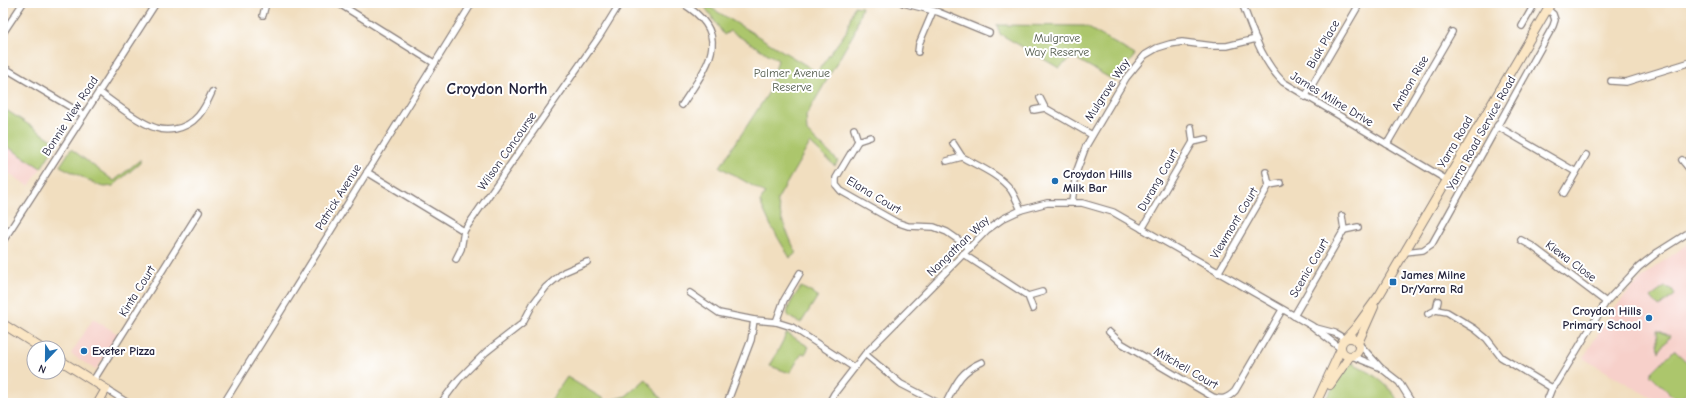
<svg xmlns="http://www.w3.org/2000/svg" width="1694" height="406" viewBox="0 0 1694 406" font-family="'Comic Neue',sans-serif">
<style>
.built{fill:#f7d0ca}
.green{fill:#acc66c;stroke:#677454}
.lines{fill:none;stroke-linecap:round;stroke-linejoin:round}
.minor-casing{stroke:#8a807d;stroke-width:8}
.secondary-casing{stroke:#8a807d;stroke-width:10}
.minor{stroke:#fff;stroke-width:5.5}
.secondary{stroke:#fbe6c4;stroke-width:8}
.poi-dot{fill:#1f6fb2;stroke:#fff;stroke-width:1.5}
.labels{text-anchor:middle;stroke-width:4;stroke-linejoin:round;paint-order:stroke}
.park-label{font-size:12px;fill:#525b4c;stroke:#fff}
.street-label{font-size:12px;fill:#22223b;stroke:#fff}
.poi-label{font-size:12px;font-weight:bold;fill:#22223b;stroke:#fff;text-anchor:start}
.district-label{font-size:16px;font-weight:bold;fill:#22223b;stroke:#fff}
</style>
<rect width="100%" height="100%" fill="#fff"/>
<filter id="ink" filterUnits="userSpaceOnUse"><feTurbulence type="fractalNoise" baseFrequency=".025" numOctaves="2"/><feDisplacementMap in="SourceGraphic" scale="8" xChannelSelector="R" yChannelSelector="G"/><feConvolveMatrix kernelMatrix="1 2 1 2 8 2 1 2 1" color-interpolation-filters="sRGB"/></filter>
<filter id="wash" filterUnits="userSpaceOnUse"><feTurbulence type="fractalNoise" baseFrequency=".012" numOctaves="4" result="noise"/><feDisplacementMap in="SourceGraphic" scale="16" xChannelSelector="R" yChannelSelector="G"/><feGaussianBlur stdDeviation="0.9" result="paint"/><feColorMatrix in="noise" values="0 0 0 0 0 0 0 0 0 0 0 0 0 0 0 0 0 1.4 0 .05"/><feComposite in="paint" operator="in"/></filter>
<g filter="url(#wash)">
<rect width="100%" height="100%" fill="#f1debf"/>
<g class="built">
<path d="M3,144L41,168L29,186L3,170Z"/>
<path d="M1691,242V403H1660L1583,358L1613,310L1633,287L1655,267Z"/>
<path d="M93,319L118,334L96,370L71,354Z"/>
</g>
<g class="green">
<path d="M698,3H703L817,72L846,32L854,6L862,7L854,33L806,116L807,132L838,161L835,166L810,143L777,200L782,220L796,253L790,258L771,226L760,202L765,193L720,167L769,92L778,60L730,31L724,35L705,7Z"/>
<path d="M997,25L1085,26L1135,55L1115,81L1073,57L1059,68L1000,34Z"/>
<path d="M3,108L57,143L41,168L3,144Z"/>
<path d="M71,149L114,181L140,160V163L113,186L105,187L100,186L60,166Z"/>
<path d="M801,287L818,296L801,323C798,321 793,320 790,317C782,312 797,293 801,287Z"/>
<path d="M1665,287L1671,289L1675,295L1659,307L1651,297Z"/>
<path d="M1657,330L1670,336L1659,352Z"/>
<path d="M787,333L809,347L805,354L802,353L790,373L770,366Z"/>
<path d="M1674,350L1691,366V389L1678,402L1650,374Z"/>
<path d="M1352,363C1372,372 1388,384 1400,403H1323L1340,376Z"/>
<path d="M567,377L607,401L626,396L646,379L662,400L670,403H549Z"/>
</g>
</g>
<g filter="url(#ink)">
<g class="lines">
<g class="minor-casing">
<g id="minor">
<path d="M338,3L434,63"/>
<path d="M903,3L938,12L989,33"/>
<path d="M1242,3C1253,31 1261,60 1283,82L1447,180"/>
<path d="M263,15L266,3"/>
<path d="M1522,26L1535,3"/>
<path d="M3,33L23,3"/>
<path d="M918,52L919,44L933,11"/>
<path d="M3,67L84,115"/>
<path d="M1611,81L1626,82L1691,62"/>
<path d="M99,92C114,103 139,123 156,128C162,130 169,130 175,129C196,125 204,110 212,92"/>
<path d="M1305,97L1360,3"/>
<path d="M682,105C707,66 735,35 682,3"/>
<path d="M1045,108L1092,135"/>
<path d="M1034,110L1045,108L1040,98"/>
<path d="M1497,126L1576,172"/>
<path d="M1191,127L1193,142L1206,139"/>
<path d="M854,129L858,141L870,137"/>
<path d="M858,141L836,178V185L841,191L896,222L908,226L934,227L947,232L970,248"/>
<path d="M1387,144L1452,32"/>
<path d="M962,157C978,166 1000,175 1011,190C1015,196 1018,204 1021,210"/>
<path d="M1682,160L1691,171"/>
<path d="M947,161L962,157L953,143"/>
<path d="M367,172L464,231"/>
<path d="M1266,172L1269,185L1281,183"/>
<path d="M1564,193L1586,155"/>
<path d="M1072,202L1076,173L1086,146L1126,78L1145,55L1157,48L1170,44L1182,42L1213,46H1227L1256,39"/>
<path d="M1342,216L1344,230L1358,227"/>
<path d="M1142,229L1193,142"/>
<path d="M1521,240L1532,246L1606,302"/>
<path d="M3,241L156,3"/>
<path d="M1405,252L1423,250L1432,244L1553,26L1555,20L1553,14L1547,9"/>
<path d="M963,254L1028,296"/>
<path d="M456,259L461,249L464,231L599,37L620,3"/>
<path d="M1218,273L1269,185"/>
<path d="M690,293L719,313L754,320L776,322L792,327L853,367"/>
<path d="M1033,309L1028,296L1042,292"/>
<path d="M1436,310L1447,312L1475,329L1487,339L1501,357L1552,388"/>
<path d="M1428,314L1436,310L1438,301"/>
<path d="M1294,316L1344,230"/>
<path d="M776,322L784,300L800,273"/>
<path d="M1316,328L1335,333L1345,339"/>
<path d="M1109,332L1121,343L1213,397C1222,400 1227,399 1235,391L1282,310"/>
<path d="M1359,344L1381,368L1399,382L1412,403"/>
<path d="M865,354L901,384L938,403"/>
<path d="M1352,356L1379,367"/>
<path d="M93,381L199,212"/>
<path d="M106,389L128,403"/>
<path d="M224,403L472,3"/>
<path d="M441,403L459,379L486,352L523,323L533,304L546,287L564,272L587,262"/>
<path d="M727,403L751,340L754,320"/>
<path d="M829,403L834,394L865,354L987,230L1004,218L1021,210L1047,203H1082L1113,212L1312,326L1340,348"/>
<path d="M946,403C956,383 961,371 982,362"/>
<path d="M1546,403L1552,388L1557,383L1606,302L1639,267L1658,252L1691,231"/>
</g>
</g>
<g class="secondary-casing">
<g id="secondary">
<path d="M3,324L41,348"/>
<circle cx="1350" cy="347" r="9"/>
<path d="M1346,338L1356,327L1380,294L1551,3"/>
<path d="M1358,343L1374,307"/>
<path d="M58,359L106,389L98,403"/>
<path d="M1330,385L1350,356"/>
<path d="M1316,403L1341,349"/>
</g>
</g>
<use href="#minor" class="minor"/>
<use href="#secondary" class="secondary"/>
</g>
</g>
<g class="poi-dot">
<circle cx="1055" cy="181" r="4"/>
<rect x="1389" y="278" width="8" height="8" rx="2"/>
<circle cx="1649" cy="318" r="4"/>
<circle cx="84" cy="351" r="4"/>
</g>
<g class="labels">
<g class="park-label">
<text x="1057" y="42">Mulgrave<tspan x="1057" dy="14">Way Reserve</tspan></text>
<text x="792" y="77">Palmer Avenue<tspan x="792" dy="14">Reserve</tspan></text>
</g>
<g class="street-label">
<text transform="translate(1323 44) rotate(-60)" y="4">Biak Place</text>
<text transform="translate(1410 83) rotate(-60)" y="4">Ambon Rise</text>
<text transform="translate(1107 90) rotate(-57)" y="4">Mulgrave Way</text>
<text transform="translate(1332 99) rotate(31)" y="4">James Milne Drive</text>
<text transform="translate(70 116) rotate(-57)" y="4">Bonnie View Road</text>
<text transform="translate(1481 133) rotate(-61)" y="4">Yarra Road Service Road</text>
<text transform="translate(1455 142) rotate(-60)" y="4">Yarra Road</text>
<text transform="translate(507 151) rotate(-55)" y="4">Wilson Concourse</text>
<text transform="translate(1158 180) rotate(-60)" y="4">Durang Court</text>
<text transform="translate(874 195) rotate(31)" y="4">Elana Court</text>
<text transform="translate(338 197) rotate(-58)" y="4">Patrick Avenue</text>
<text transform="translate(1234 223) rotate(-59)" y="4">Viewmont Court</text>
<text transform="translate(958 246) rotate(-44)" y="4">Nangathan Way</text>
<text transform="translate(1571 261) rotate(37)" y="4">Kiewa Close</text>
<text transform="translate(1309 268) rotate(-60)" y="4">Scenic Court</text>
<text transform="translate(137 291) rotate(-58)" y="4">Kinta Court</text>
<text transform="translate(1186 368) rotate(30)" y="4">Mitchell Court</text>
</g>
<g class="poi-label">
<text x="1063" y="178">Croydon Hills<tspan x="1063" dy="14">Milk Bar</tspan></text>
<text x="1401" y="279">James Milne<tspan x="1401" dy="14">Dr/Yarra Rd</tspan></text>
<text x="1641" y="315" text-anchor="end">Croydon Hills<tspan x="1641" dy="14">Primary School</tspan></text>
<text x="92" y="355">Exeter Pizza</text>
</g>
<g class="district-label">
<text x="497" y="94">Croydon North</text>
</g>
</g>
<rect width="1694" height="406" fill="none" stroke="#fff" stroke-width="16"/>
<g transform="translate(46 360) rotate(202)"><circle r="19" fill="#ffffff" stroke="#a7a7b1"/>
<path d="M0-3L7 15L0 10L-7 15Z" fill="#1f6fb2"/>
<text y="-6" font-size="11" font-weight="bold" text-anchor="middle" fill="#22223b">N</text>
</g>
</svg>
